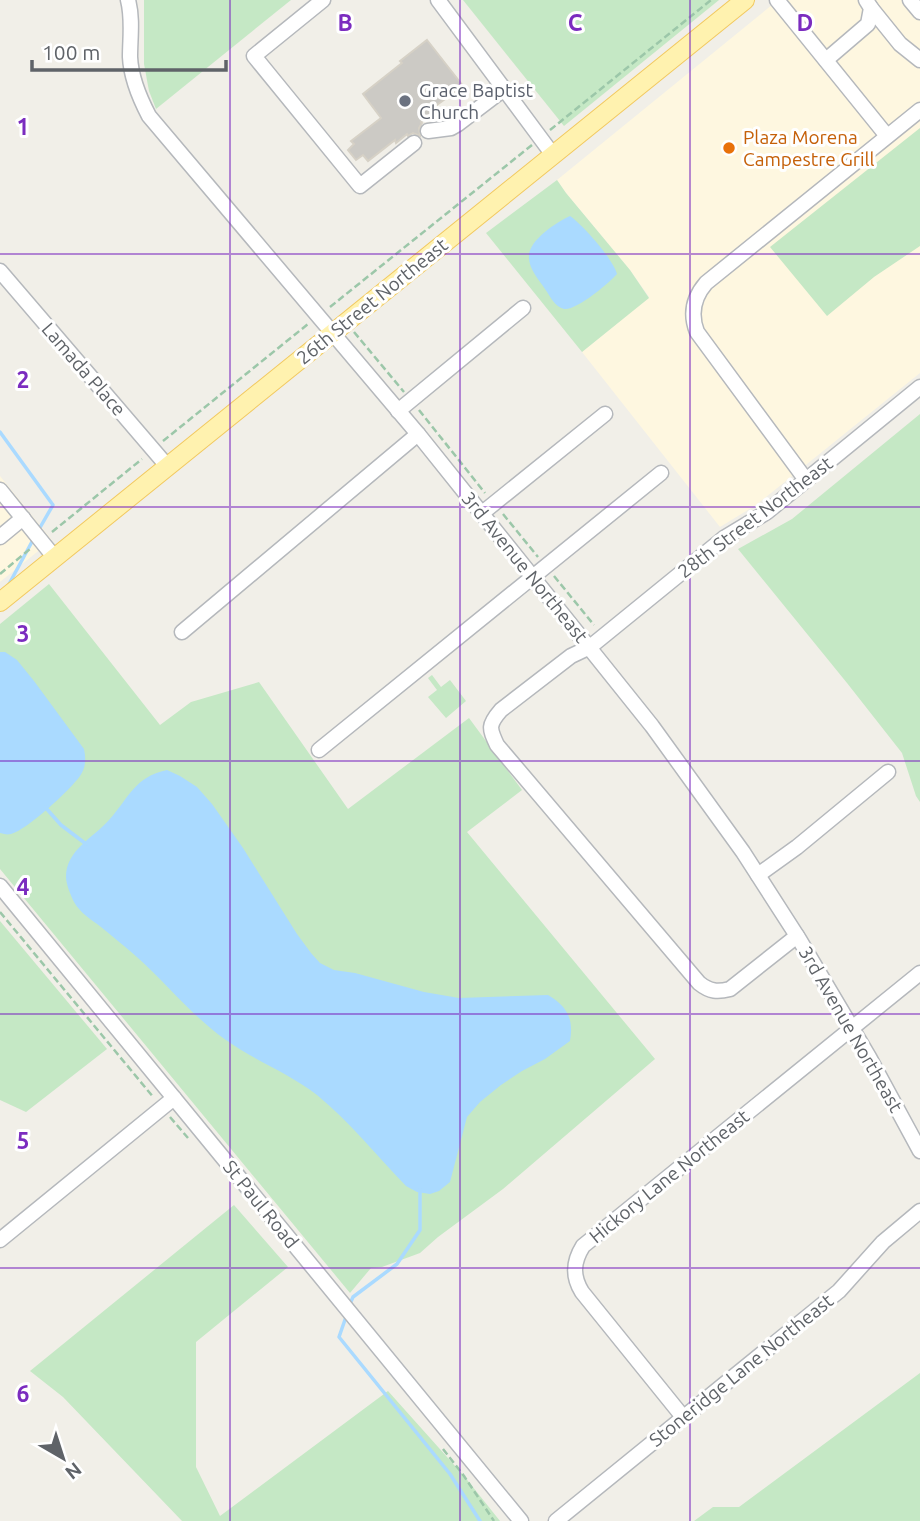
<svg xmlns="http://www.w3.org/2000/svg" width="920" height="1521" viewBox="0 0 920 1521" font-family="Ubuntu,sans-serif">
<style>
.commercial{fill:#fef7e0}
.green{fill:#c5e8c5}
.water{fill:#aadaff}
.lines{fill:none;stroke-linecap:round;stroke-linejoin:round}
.stream{stroke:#aadaff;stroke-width:3.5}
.building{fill:#cccac5;stroke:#d6d1c6;stroke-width:2}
.minor-casing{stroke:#b5b8bc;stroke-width:17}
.major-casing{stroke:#f2c960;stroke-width:20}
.path{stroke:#9cc7a9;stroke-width:2.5;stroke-dasharray:7 3.5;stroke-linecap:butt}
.minor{stroke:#fff;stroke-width:14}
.major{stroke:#fff2af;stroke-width:18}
.grid{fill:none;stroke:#7b2cbf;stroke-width:2;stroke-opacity:0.55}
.worship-dot{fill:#6b7280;stroke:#fff;stroke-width:2.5}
.food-dot{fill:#e8710a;stroke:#fff;stroke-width:2.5}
.labels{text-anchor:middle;stroke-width:6;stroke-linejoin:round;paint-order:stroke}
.worship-label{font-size:19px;fill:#5b616d;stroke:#fff;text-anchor:start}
.food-label{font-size:19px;fill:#c56008;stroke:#fff;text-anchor:start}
.street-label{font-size:19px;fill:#5f6368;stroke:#fff}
.grid-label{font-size:23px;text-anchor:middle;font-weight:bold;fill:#7b2cbf;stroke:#fff;stroke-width:6;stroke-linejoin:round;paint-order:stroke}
</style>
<rect width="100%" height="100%" fill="#f1efe8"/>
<g class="commercial">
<path d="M778,0H920V373L756,505L720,527L582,352L649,297L630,270L566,193L557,180Z"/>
<path d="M0,476L52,540L0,582Z"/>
</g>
<g class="green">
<path d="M144,0H291L156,109L149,91L144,64Z"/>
<path d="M463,0H719L564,126Z"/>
<path d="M920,128V246L874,277L827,316L770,247Z"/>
<path d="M557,180L566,193L630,270L649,298L582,352L486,233Z"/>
<path d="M920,414V802L916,796L902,753L847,683L738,549L792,519Z"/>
<path d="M49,584L160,725L191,702L259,682L348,809L469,718L522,790L467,832L655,1059L503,1189L438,1237L420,1253L382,1267L371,1268L350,1293L0,869V624Z"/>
<path d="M432,675L441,687L450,680L466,701L446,718L428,697L437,690L428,678Z"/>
<path d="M0,921L107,1049L26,1112L0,1100Z"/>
<path d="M234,1205L288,1267L196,1342V1467L220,1516L388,1391L464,1476L500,1521H182L63,1397L30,1371Z"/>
<path d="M920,1373V1521H694L713,1507H739Z"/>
</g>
<g class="water">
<path d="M570,216C583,225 613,259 617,274C609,283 576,311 564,309C555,307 550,296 545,289C539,280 528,268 529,256C529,240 557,222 570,216Z"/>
<path d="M0,652H5L17,660L34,681L84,749C86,759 86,767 80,776C70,790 27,830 11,834C6,835 5,834 0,833Z"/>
<path d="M167,770L180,776L197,787L212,804L243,848L297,934L311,953L320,963L334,970L355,973L424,992L459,998L548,995C567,1006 574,1019 570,1041L545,1059L522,1071L501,1085L480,1102L467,1117L450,1182L439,1191L430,1194L417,1192L406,1186C376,1155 350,1122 317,1095C289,1073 255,1061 226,1040C193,1017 168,985 138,958C126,947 113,937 101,927C92,920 80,913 74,902C71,896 66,884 66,877C66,850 93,838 109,820C129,798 134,777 167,770Z"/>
</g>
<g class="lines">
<g class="stream">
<path d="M0,432L53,505L38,531"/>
<path d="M8,586L34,538"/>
<path d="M45,807L61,825L86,844"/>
<path d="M349,1306L353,1297L397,1264L420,1230V1190"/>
<path d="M347,1314L339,1337L450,1474L480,1521"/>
</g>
</g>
<path class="building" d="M427,40L463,86L430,110L432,113L421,122L422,123L419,128L420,136L413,133L408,136L407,134L396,143L395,140L368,161L363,155L356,160L348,150L354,144L351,141L381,118L363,94L402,63L400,61Z"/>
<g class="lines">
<g class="minor-casing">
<g id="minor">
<path d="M128,0C133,19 130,38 130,57C131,78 139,97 149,116L418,434L652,726L743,852L799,939L869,1057L920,1151"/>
<path d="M323,0L254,56L360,186L414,143"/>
<path d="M438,0L553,155"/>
<path d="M777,0L887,136"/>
<path d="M910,0L920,12"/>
<path d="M871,8L900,44L920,60"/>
<path d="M826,60L868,24L871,8L866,0"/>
<path d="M428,131L451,128L458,124L504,89"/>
<path d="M0,271L168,467"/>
<path d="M398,411L523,308"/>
<path d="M806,480L697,332C690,314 693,298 706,283L920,110"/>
<path d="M0,490L55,558"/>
<path d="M481,514L605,414"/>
<path d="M0,537L23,518"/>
<path d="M182,632L418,434"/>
<path d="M319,750L661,473"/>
<path d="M758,875L797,847L888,772"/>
<path d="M0,886L521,1521"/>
<path d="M797,936L730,989C718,992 710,992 699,983L497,745C489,728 488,725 501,710L571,656L590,647L724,538L767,512L920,387"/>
<path d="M0,1240L174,1098"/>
<path d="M683,1417L582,1292C572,1276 573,1262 583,1246L920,973"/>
<path d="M556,1521L839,1291L883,1242L920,1211"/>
</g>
</g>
<g class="major-casing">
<path id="major" d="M0,602L745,0"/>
</g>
<g class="path">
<path d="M550,130L711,0"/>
<path d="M330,307L532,145"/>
<path d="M354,332L404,392"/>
<path d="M419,410L485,493"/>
<path d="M163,441L308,324"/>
<path d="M503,514L538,557"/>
<path d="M52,532L142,459"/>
<path d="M0,574L30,549"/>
<path d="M554,576L594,625"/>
<path d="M0,912L154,1098"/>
<path d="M170,1117L188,1138"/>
<path d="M443,1449L464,1476L494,1521"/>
</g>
<use href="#minor" class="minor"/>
<use href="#major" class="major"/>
</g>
<path class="grid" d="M230,0V1521M460,0V1521M690,0V1521M0,254H920M0,507H920M0,761H920M0,1014H920M0,1268H920"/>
<circle class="worship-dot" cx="405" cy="101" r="7"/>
<circle class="food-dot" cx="729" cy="148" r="7"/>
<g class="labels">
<g class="worship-label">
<text x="419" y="97">Grace Baptist<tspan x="419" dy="22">Church</tspan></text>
</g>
<g class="food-label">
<text x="743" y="144">Plaza Morena<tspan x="743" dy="22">Campestre Grill</tspan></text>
</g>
<g class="street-label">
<text transform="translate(372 301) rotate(-39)" y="7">26th Street Northeast</text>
<text transform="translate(84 369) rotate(49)" y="7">Lamada Place</text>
<text transform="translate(755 517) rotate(-37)" y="7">28th Street Northeast</text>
<text transform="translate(525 567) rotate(51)" y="7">3rd Avenue Northeast</text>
<text transform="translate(851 1029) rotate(60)" y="7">3rd Avenue Northeast</text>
<text transform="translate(669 1176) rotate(-39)" y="7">Hickory Lane Northeast</text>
<text transform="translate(261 1204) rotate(51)" y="7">St Paul Road</text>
<text transform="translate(741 1370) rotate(-39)" y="7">Stoneridge Lane Northeast</text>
</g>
</g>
<g class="grid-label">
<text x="345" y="31">B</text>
<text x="575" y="31">C</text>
<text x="805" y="31">D</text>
<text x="23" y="135">1</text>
<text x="23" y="388">2</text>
<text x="23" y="642">3</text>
<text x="23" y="895">4</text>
<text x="23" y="1149">5</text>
<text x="23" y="1402">6</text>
</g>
<g transform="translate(63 1458) rotate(141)" stroke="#ffffff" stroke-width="5" paint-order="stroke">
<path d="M0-5L12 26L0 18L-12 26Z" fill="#5f6368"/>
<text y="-10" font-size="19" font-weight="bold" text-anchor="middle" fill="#5f6368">N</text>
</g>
<path d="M32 60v10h194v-10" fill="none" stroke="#5f6368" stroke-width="3.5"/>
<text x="42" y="60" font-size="21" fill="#5f6368" stroke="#ffffff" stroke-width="5" paint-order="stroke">100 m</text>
</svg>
